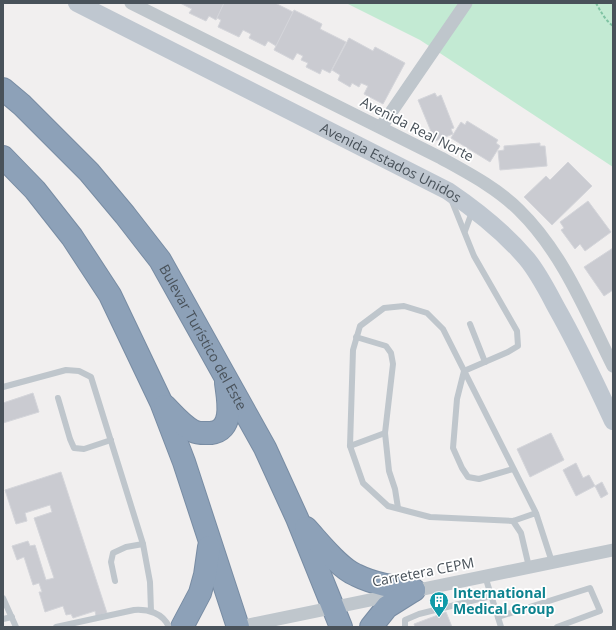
<svg xmlns="http://www.w3.org/2000/svg" width="616" height="630" viewBox="0 0 616 630" font-family="'Open Sans',sans-serif">
<style>
.green{fill:#c3ead3}
.building{fill:#cacbd1;stroke:#d4d5da}
.lines{fill:none;stroke-linecap:round;stroke-linejoin:round}
.highway-casing{stroke:#788ca3;stroke-width:24}
.path{stroke:#7fc3a3;stroke-width:2;stroke-dasharray:3 2;stroke-linecap:butt}
.lane{stroke:#bfc6cc;stroke-width:6}
.street{stroke:#bfc6cc;stroke-width:13}
.secondary{stroke:#bfc7d0;stroke-width:18}
.highway{stroke:#8da1b8;stroke-width:22}
.labels{text-anchor:middle;stroke-width:3.5;stroke-linejoin:round;paint-order:stroke}
.street-label{font-size:14px;fill:#49525a;stroke:#fff}
.culture-label{font-size:14px;font-weight:bold;fill:#0d838f;stroke:#fff;text-anchor:start}
</style>
<rect width="100%" height="100%" fill="#f1efef"/>
<path class="green" d="M346,3H612L613,4V167L420,40Z"/>
<g class="building">
<path d="M180,3H224L216,20L209,16L206,21L189,13L192,9Z"/>
<path d="M224,3H275L293,12L276,46L268,41L265,46L249,38L251,34L243,30L239,37L218,27L221,20L217,18Z"/>
<path d="M294,10L322,24L320,29L346,42L330,73L322,69L320,74L306,67L308,63L301,60L303,56L297,53L293,60L274,50Z"/>
<path d="M349,38L373,51L375,47L405,63L383,104L364,94L368,86L361,83L359,87L352,83L350,87L338,80L340,75L332,70Z"/>
<path d="M435,93L437,97L441,95L454,128L451,129L453,134L435,141L418,100Z"/>
<path d="M467,121L498,140L496,143L500,146L490,162L451,138L461,122L465,125Z"/>
<path d="M540,143V146H545L547,166L500,170L498,151L504,150V146Z"/>
<path d="M568,162L592,186L552,225L524,197L546,176L550,180Z"/>
<path d="M588,201L611,232L585,251L580,244L575,249L561,230L564,228L560,222Z"/>
<path d="M613,248V290L604,296L584,267Z"/>
<path d="M33,393L39,412L3,423V403Z"/>
<path d="M551,433L564,460L530,477L517,449Z"/>
<path d="M576,463L583,478L589,475L595,486L576,496L563,470Z"/>
<path d="M61,472L107,613L96,616L95,611L73,618L71,614L66,615L63,606L45,612L39,592H42L39,583L33,585L24,557L17,560L12,546L28,541L30,546L35,545L46,580L54,578L34,518L52,512L50,505L25,513L27,521L16,524L5,490Z"/>
<path d="M602,482L608,494L601,498L595,486Z"/>
<path d="M446,612L452,627H457H415L414,624Z"/>
</g>
<g class="lines">
<g class="highway-casing">
<g id="highway">
<path id="s2" d="M3,89L22,105L89,172L125,215L160,260L265,448L297,518L341,627"/>
<path d="M3,157L35,190L72,237L110,295L161,402L184,462L238,627"/>
<path d="M165,406C173,414 182,425 193,431C199,434 205,433 211,433C235,430 228,399 226,383"/>
<path d="M306,528C319,542 339,568 356,575C374,584 394,587 414,590"/>
<path d="M182,627L200,593L205,575L209,547"/>
<path d="M371,627L387,607L414,590"/>
</g>
</g>
<path class="path" d="M596,3C601,12 605,20 613,26"/>
<g class="lane">
<path d="M451,199L474,256L517,331L518,346L508,352L464,371L457,399L453,448L462,468L468,477L479,479L513,469"/>
<path d="M465,231L472,212"/>
<path d="M470,324L485,362"/>
<path d="M356,337L386,346L391,353L393,364L385,433L389,471L395,489L398,508"/>
<path d="M3,387L66,370L79,371L91,377L143,544L150,582L151,611"/>
<path d="M58,398L70,439L74,448L84,449L111,440"/>
<path d="M350,446L385,433"/>
<path d="M536,513L513,521L430,517L388,506L363,483L350,446L353,350L360,326L384,308L404,306L427,313L443,329L536,513L552,562"/>
<path d="M513,521L521,533L529,567"/>
<path d="M485,576L501,627"/>
<path d="M115,581L111,562L113,553L126,547L143,544"/>
<path d="M3,598L16,627"/>
<path d="M498,617L590,588L600,611L557,627"/>
<path d="M3,619L12,617"/>
<path d="M56,627L134,610C148,609 163,613 169,627"/>
<path d="M405,627V620L419,614L491,596"/>
</g>
<g class="street">
<path d="M131,3L441,158C468,173 497,188 519,210C563,253 586,312 613,366"/>
<path d="M381,127L466,3"/>
<path d="M239,627L613,550"/>
</g>
<path class="secondary" id="s1" d="M77,3L448,191C476,210 503,231 526,258C538,272 547,290 556,307C577,344 595,382 613,421"/>
<use href="#highway" class="highway"/>
</g>
<defs>
<g id="building-pin" transform="scale(1)"><path d="M0 17L-7.5 6A9.5 9.5 0 1 1 7.5 6Z" fill="#0f9aa8" stroke="#fff"/><path d="M-4-6H4V6H1V3H-1V6H-4ZM-2.5-4.3h1.7v1.8h-1.7ZM.8-4.3h1.7v1.8H.8ZM-2.5-1h1.7V.8h-1.7ZM.8-1h1.7V.8H.8Z" fill="#fff"/></g>
</defs>
<g fill-rule="evenodd">
<use href="#building-pin" x="439" y="601"/>
</g>
<g class="labels">
<g class="street-label">
<text transform="translate(417 129) rotate(27)" y="5">Avenida Real Norte</text>
<text dy="5" stroke="none"><textPath href="#s1" startOffset="352">Avenida Estados Unidos</textPath></text>
<text dy="5" stroke="none"><textPath href="#s2" startOffset="321">Bulevar Turístico del Este</textPath></text>
<text transform="translate(423 572) rotate(-11)" y="5">Carretera CEPM</text>
</g>
<g class="culture-label">
<text x="453" y="598">International<tspan x="453" dy="16">Medical Group</tspan></text>
</g>
</g>
<rect width="616" height="630" fill="none" stroke="#49525a" stroke-width="8"/>
</svg>
